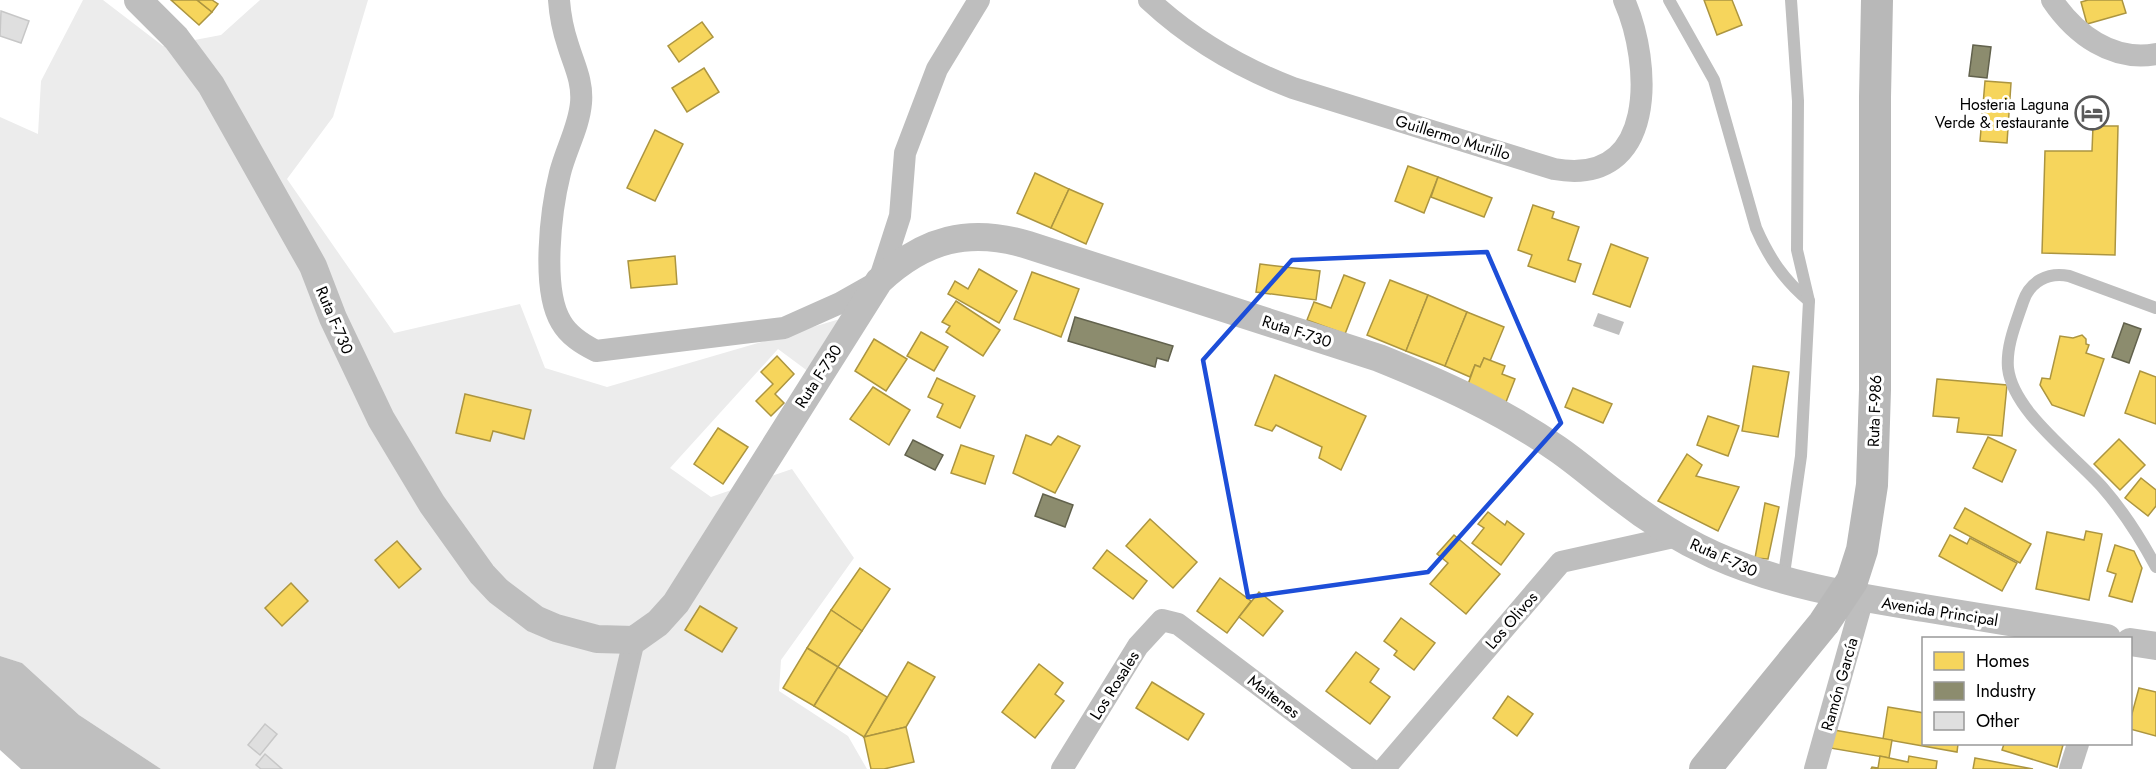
<svg xmlns="http://www.w3.org/2000/svg" width="2156" height="769" viewBox="0 0 2156 769" font-family="Jost,sans-serif">
<style>
.green{fill:#ececec}
.water{fill:#bfbfbf}
.homes{fill:#f6d55c;stroke:#ac9540;stroke-width:1.5}
.industry{fill:#8c8c6e;stroke:#62624d;stroke-width:1.5}
.building{fill:#dfdfdf;stroke:#c7c7c7;stroke-width:1.5}
.lines{fill:none;stroke-linecap:round;stroke-linejoin:round}
.service{stroke:#bebebe;stroke-width:12}
.minor{stroke:#bebebe;stroke-width:22}
.tertiary{stroke:#bebebe;stroke-width:28}
.secondary{stroke:#b8b8b8;stroke-width:32}
.marked{fill:none;stroke:#1d4ed8;stroke-width:4.5;stroke-linejoin:round}
.labels{text-anchor:middle;stroke-width:6;stroke-linejoin:round;paint-order:stroke}
.poi-label{font-size:16px;fill:#000;stroke:#fff;text-anchor:end}
.street-label{font-size:16px;fill:#000;stroke:#fff}
</style>
<rect width="100%" height="100%" fill="#fff"/>
<path class="green" d="M83,0H103L163,46L221,35L260,0H368L333,117L287,179L394,333L520,304L545,368L607,387L847,317L809,372L778,349L670,468L711,497L792,469L854,558L781,660L779,691L848,736L867,769H161L79,715L22,663L0,656V117L38,134L41,81Z"/>
<g class="water">
<path d="M1598,313L1624,322L1619,335L1593,326Z"/>
<path d="M0,656L22,663L79,715L161,769H21L0,750Z"/>
</g>
<g class="homes">
<path d="M171,0H197L212,12L199,25Z"/>
<path d="M197,0H212L218,4L212,12Z"/>
<path d="M1704,0H1732L1742,25L1717,35Z"/>
<path d="M2088,0H2122L2126,13L2087,24L2081,2Z"/>
<path d="M702,22L713,37L679,62L668,46Z"/>
<path d="M704,68L719,92L687,112L672,88Z"/>
<path d="M1985,81L2011,83L2007,143L1980,141Z"/>
<path d="M2093,126H2118L2115,255L2042,253L2045,151H2092Z"/>
<path d="M655,130L683,144L655,201L627,188Z"/>
<path d="M1408,166L1438,177L1424,213L1395,201Z"/>
<path d="M1035,173L1069,189L1051,228L1017,213Z"/>
<path d="M1438,177L1492,198L1484,217L1431,197Z"/>
<path d="M1069,189L1103,204L1086,244L1051,228Z"/>
<path d="M1533,205L1554,212L1552,218L1579,227L1568,260L1581,264L1575,282L1528,266L1532,255L1518,250Z"/>
<path d="M1611,244L1648,258L1630,307L1593,294Z"/>
<path d="M675,256L677,284L631,288L628,261Z"/>
<path d="M1260,264L1320,271L1316,300L1256,292Z"/>
<path d="M979,269L1017,291L999,323L948,294L955,281L968,289Z"/>
<path d="M1032,272L1079,289L1061,337L1014,319Z"/>
<path d="M1344,275L1365,283L1345,334L1307,320L1314,302L1331,308Z"/>
<path d="M1390,280L1428,295L1406,351L1367,335Z"/>
<path d="M1428,295L1467,312L1445,366L1406,351Z"/>
<path d="M956,301L1000,330L983,356L946,332L950,326L942,322Z"/>
<path d="M1467,312L1504,327L1490,361L1484,358L1480,367L1475,365L1470,377L1445,366Z"/>
<path d="M921,332L948,347L934,371L907,356Z"/>
<path d="M2082,335L2086,339V344L2089,345L2086,353L2104,359L2084,416L2052,405L2040,385L2042,378L2050,379L2060,336L2073,338Z"/>
<path d="M874,339L907,359L886,391L855,371Z"/>
<path d="M777,356L794,374L775,394L784,403L771,416L756,401L773,384L761,372Z"/>
<path d="M1484,358L1505,366L1502,374L1515,379L1506,402L1467,387L1475,365L1480,367Z"/>
<path d="M1753,366L1789,372L1778,437L1742,431Z"/>
<path d="M2140,371L2156,377V424L2125,413Z"/>
<path d="M1275,375L1366,416L1341,470L1319,458L1322,447L1276,425L1272,431L1255,425Z"/>
<path d="M937,378L975,396L960,428L937,417L943,404L928,397Z"/>
<path d="M1937,379L2007,385L2002,436L1957,432L1959,418L1933,416Z"/>
<path d="M873,387L910,410L889,445L850,419Z"/>
<path d="M1573,388L1612,404L1603,423L1565,407Z"/>
<path d="M465,394L531,410L524,439L493,431L490,441L456,433Z"/>
<path d="M1708,416L1739,426L1728,456L1697,445Z"/>
<path d="M718,428L748,447L723,484L694,464Z"/>
<path d="M1026,435L1051,445L1058,436L1080,446L1055,493L1013,473Z"/>
<path d="M1988,437L2016,450L2002,482L1973,468Z"/>
<path d="M2119,439L2145,465L2120,490L2094,464Z"/>
<path d="M961,445L994,456L985,484L951,473Z"/>
<path d="M1687,454L1702,465L1696,476L1739,487L1718,531L1658,501Z"/>
<path d="M2141,478L2156,490V506L2148,516L2125,498Z"/>
<path d="M1765,503L1779,507L1768,559L1755,558Z"/>
<path d="M1965,508L2031,544L2020,563L1954,528Z"/>
<path d="M1488,512L1505,525L1507,521L1524,534L1501,565L1472,543L1484,528L1478,524Z"/>
<path d="M1150,519L1197,562L1173,588L1126,546Z"/>
<path d="M2086,531L2102,534L2089,600L2036,589L2047,532L2084,540Z"/>
<path d="M1454,535L1500,574L1466,614L1430,584L1448,563L1437,554Z"/>
<path d="M1950,535L1967,544L1970,538L2017,563L2002,591L1939,556Z"/>
<path d="M397,541L421,569L399,588L375,560Z"/>
<path d="M2115,545L2134,551L2142,568L2132,602L2109,596L2116,574L2107,571Z"/>
<path d="M1107,550L1147,581L1133,599L1093,568Z"/>
<path d="M860,568L890,589L862,631L831,610Z"/>
<path d="M1220,578L1251,601L1227,633L1197,611Z"/>
<path d="M291,583L308,601L282,626L265,608Z"/>
<path d="M1259,592L1283,611L1263,636L1239,617Z"/>
<path d="M700,606L737,628L722,652L685,630Z"/>
<path d="M831,610L862,631L838,667L807,648Z"/>
<path d="M1401,618L1435,643L1414,670L1394,655L1397,651L1384,641Z"/>
<path d="M807,648L838,667L814,706L783,688Z"/>
<path d="M1356,652L1379,669L1370,682L1390,697L1370,724L1326,691Z"/>
<path d="M908,662L935,677L906,727L864,737Z"/>
<path d="M1039,664L1063,683L1055,694L1064,701L1035,738L1002,712Z"/>
<path d="M838,667L887,697L864,737L814,706Z"/>
<path d="M1152,682L1204,714L1188,740L1136,708Z"/>
<path d="M2139,688L2156,692V736L2130,729V721Z"/>
<path d="M1508,696L1533,714L1517,736L1493,718Z"/>
<path d="M1888,707L1924,713V744H1958L1957,752L1883,739Z"/>
<path d="M906,727L914,762L884,769H871L864,737Z"/>
<path d="M1834,730L1892,740L1889,758L1830,748Z"/>
<path d="M2004,744H2058L2063,745L2057,767L2002,750Z"/>
<path d="M1880,756L1908,762L1909,756L1937,761L1936,769H1871L1872,767L1878,768Z"/>
<path d="M1975,758L2033,769H1973Z"/>
</g>
<g class="industry">
<path d="M1973,45L1991,47L1987,78L1969,76Z"/>
<path d="M1075,317L1173,346L1168,361L1157,358L1155,367L1068,341Z"/>
<path d="M2124,323L2141,329L2129,363L2112,357Z"/>
<path d="M913,440L943,455L935,470L905,455Z"/>
<path d="M1043,494L1073,505L1065,527L1035,516Z"/>
</g>
<g class="building">
<path d="M1,11L29,21L21,43L0,36Z"/>
<path d="M265,724L277,734L260,755L248,745Z"/>
<path d="M265,754L282,769H261L256,765Z"/>
</g>
<g class="lines">
<g class="service">
<path d="M1669,0L1714,80L1756,228C1769,258 1784,280 1809,301"/>
<path d="M2156,308L2069,276C2048,272 2030,281 2023,302C2016,323 2006,346 2008,368C2013,412 2074,455 2103,488C2124,512 2141,539 2156,567"/>
<path d="M1783,581L1801,456L1809,301L1797,250L1798,101L1791,0"/>
</g>
<g class="minor">
<path d="M559,0C560,15 563,30 568,45C574,65 583,81 581,103C579,127 566,149 560,173C551,209 541,289 561,322C569,336 582,344 596,351L784,328L840,303L879,281L900,216L905,153L937,69L979,0"/>
<path d="M1149,0C1192,40 1238,67 1293,88L1554,169C1658,188 1652,63 1624,0"/>
<path d="M2052,0C2075,34 2112,62 2156,54"/>
<path d="M604,769L634,640"/>
<path d="M1062,769L1138,646L1162,620L1178,624L1370,769"/>
<path d="M1384,769L1561,562L1678,536"/>
<path d="M1815,769L1863,598"/>
<path d="M2070,769L2078,744"/>
</g>
<g class="tertiary">
<path d="M138,0L176,38L211,85L313,266L333,318L381,419L432,504L482,574L498,591L535,619L556,628L597,639L634,640L658,623L676,603L879,281C924,239 969,227 1028,245L1379,358C1441,383 1501,410 1556,448C1578,463 1597,480 1617,495C1647,519 1679,539 1714,555C1781,585 1851,596 1924,608C1985,618 2046,628 2107,638"/>
<path d="M2130,642L2156,646"/>
</g>
<path class="secondary" d="M1705,769L1824,623L1852,581L1862,550L1872,485L1875,390V97L1877,0"/>
</g>
<path class="marked" d="M1487,252L1561,423L1428,572L1248,597L1203,360L1292,260Z"/>
<defs>
<g id="hotel-ring" transform="scale(1.725)"><circle r="9.5" fill="#fff" stroke="#595959" stroke-width="1.5"/><path d="M-6-4.5h1.5V1H6V5H4.5V3h-9V5H-6ZM-4 0a1.8 1.8 0 1 1 3.6 0ZM.5 0V-2.5h3Q6-2.5 6 0Z" fill="#595959"/></g>
</defs>
<g fill-rule="evenodd">
<use href="#hotel-ring" x="2092" y="113"/>
</g>
<g class="labels">
<g class="poi-label">
<text x="2069" y="110">Hosteria Laguna<tspan x="2069" dy="18">Verde &amp; restaurante</tspan></text>
</g>
<g class="street-label">
<text transform="translate(1453 137) rotate(17)" y="6">Guillermo Murillo</text>
<text transform="translate(335 320) rotate(67)" y="6">Ruta F-730</text>
<text transform="translate(1297 331) rotate(18)" y="6">Ruta F-730</text>
<text transform="translate(818 376) rotate(-57)" y="6">Ruta F-730</text>
<text transform="translate(1874 411) rotate(-88)" y="6">Ruta F-986</text>
<text transform="translate(1724 557) rotate(24)" y="6">Ruta F-730</text>
<text transform="translate(1940 611) rotate(9)" y="6">Avenida Principal</text>
<text transform="translate(1511 620) rotate(-49)" y="6">Los Olivos</text>
<text transform="translate(1839 684) rotate(-74)" y="6">Ramón García</text>
<text transform="translate(1114 685) rotate(-58)" y="6">Los Rosales</text>
<text transform="translate(1274 696) rotate(37)" y="6">Maitenes</text>
</g>
</g>
<rect x="1922" y="637" width="210" height="108" fill="#ffffff" stroke="#999999" stroke-width="1.5"/>
<rect x="1934" y="652" width="30" height="18" fill="#f6d55c" stroke="#999999" stroke-width="1.5"/>
<text x="1976" y="667" font-size="18" fill="#000000">Homes</text>
<rect x="1934" y="682" width="30" height="18" fill="#8c8c6e" stroke="#999999" stroke-width="1.5"/>
<text x="1976" y="697" font-size="18" fill="#000000">Industry</text>
<rect x="1934" y="712" width="30" height="18" fill="#dfdfdf" stroke="#999999" stroke-width="1.5"/>
<text x="1976" y="727" font-size="18" fill="#000000">Other</text>
</svg>
